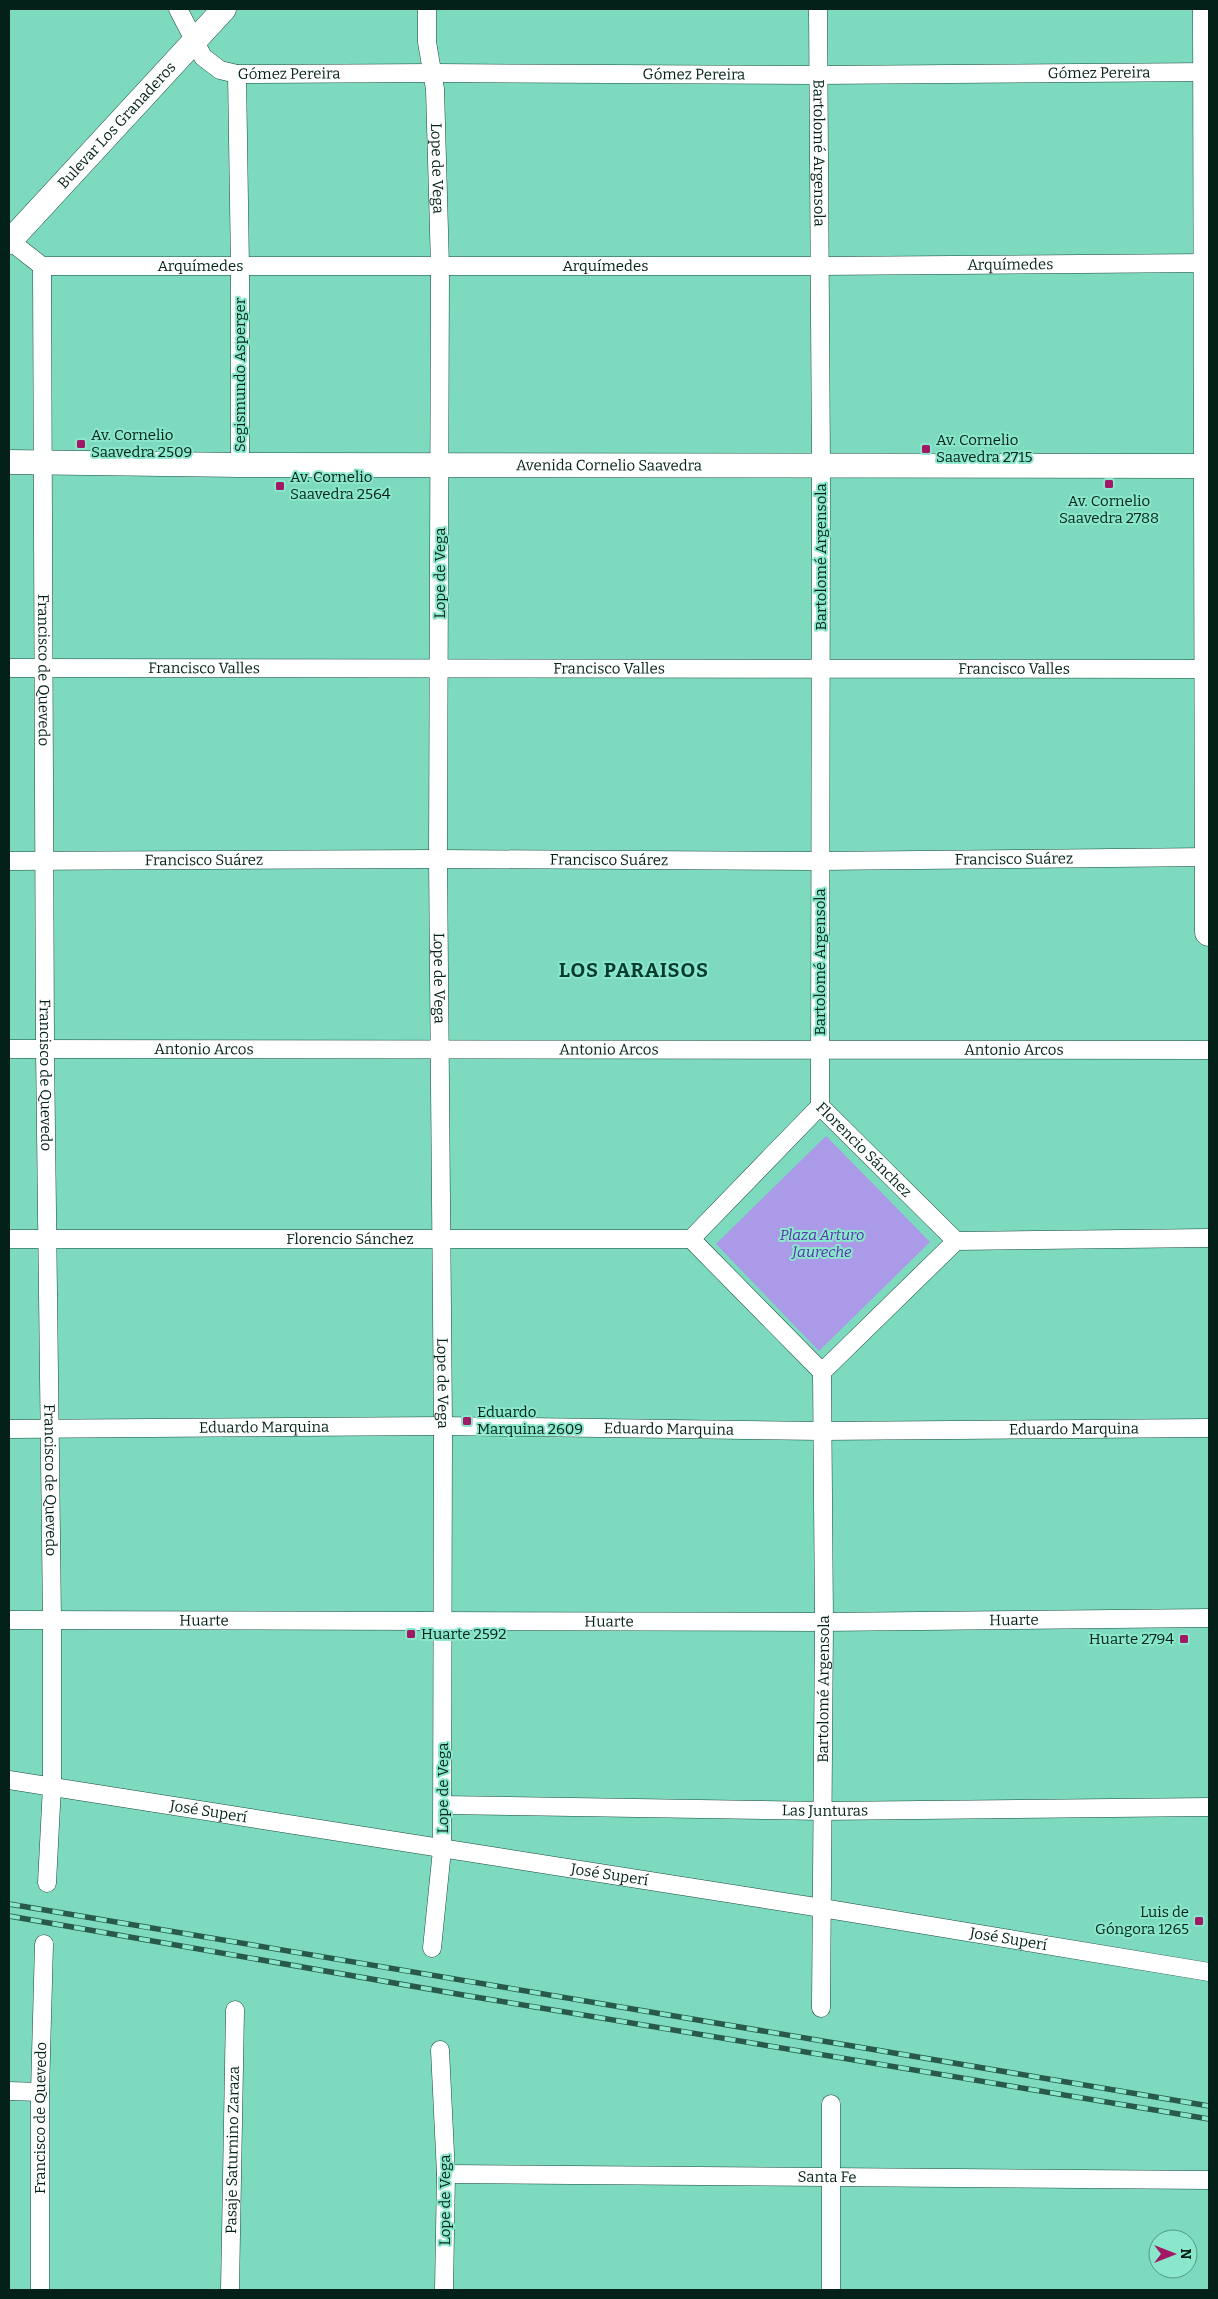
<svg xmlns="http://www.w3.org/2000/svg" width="1218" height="2299" viewBox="0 0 1218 2299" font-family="Bitter,serif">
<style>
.green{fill:#aa9ae7}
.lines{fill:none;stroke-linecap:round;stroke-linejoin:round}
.street-casing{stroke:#184a3d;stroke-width:19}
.secondary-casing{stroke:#184a3d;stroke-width:25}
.primary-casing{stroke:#184a3d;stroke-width:29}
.street{stroke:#fff;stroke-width:18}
.secondary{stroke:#fff;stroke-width:24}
.primary{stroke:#fff;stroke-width:28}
.rail-casing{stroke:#28594b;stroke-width:5.5}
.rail{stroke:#8ae7cb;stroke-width:4;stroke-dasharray:11;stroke-linecap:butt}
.poi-dot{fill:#a11965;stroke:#8ae7cb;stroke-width:2}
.labels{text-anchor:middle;stroke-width:4;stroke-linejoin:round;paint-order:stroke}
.street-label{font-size:15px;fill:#032119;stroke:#8ae7cb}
.poi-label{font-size:15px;fill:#032119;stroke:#8ae7cb;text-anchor:start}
.park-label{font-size:15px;font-style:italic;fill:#5c32b0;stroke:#8ae7cb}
.district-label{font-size:20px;font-weight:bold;letter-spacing:1px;fill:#043b2f;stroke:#8ae7cb}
</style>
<rect width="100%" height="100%" fill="#7ddabe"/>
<path class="green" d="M826,1136L930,1242L819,1351L716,1244Z"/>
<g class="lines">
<g class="street-casing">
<g id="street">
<path id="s1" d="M178,9L203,57L220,70L237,74L433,73L819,75L1209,72"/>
<path id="s2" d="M427,9V42L435,89L440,266L438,859L443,1426L442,1850L432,1948"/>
<path id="s3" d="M818,9L821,466L820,1106"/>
<path d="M237,74L240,267V465"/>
<path id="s4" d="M10,241L42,266H820L1209,263"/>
<path id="s5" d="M42,266L45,1049L52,1620V1786L47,1883"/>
<path id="s6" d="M9,668L1209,669"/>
<path id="s7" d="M9,861L438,859L820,861L1209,857"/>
<path id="s8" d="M9,1049L1209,1050"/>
<path id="s9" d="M820,1106L956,1241"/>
<path id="s10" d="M9,1239H691L822,1372"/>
<path d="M691,1239L820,1106"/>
<path d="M822,1372L956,1241L1209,1238"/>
<path id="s11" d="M9,1429L443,1426L821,1431L1209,1428"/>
<path id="s12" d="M9,1620L824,1622L1209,1618"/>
<path id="s13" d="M9,1780L822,1908L1209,1972"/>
<path id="s14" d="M443,1805L823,1811L1209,1807"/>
<path id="s15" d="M821,2008L824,1622L822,1372"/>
<path d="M440,2050L446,2174L444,2290"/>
<path d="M9,2091L40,2092"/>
<path id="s16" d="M446,2174L1209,2180"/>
<path id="s17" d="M40,2290V2092L44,1944"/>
<path id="s18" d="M230,2290L235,2010"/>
<path d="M831,2290V2104"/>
</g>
</g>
<g class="secondary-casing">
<g id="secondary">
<path id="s19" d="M9,242L224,9"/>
<path id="s20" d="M9,462L240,465L1209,466"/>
</g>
</g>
<g class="primary-casing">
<path id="primary" d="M1207,9L1209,932"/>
</g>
<use href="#street" class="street"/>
<use href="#secondary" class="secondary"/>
<use href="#primary" class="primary"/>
<g class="rail-casing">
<g id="rail">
<path d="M9,1904L1209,2106"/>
<path d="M9,1916L469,1996L1209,2119"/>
</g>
</g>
<use href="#rail" class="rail"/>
</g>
<g class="poi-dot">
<rect x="76" y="439" width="10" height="10" rx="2.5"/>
<rect x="921" y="444" width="10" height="10" rx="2.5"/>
<rect x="1104" y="479" width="10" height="10" rx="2.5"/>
<rect x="275" y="481" width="10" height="10" rx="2.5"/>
<rect x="462" y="1416" width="10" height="10" rx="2.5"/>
<rect x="406" y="1629" width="10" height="10" rx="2.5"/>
<rect x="1179" y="1634" width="10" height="10" rx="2.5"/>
<rect x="1194" y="1916" width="10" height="10" rx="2.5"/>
</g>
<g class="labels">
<g class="street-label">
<text dy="5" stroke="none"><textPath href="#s1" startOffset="145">Gómez Pereira</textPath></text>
<text dy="5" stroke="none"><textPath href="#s1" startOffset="955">Gómez Pereira</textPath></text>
<text dy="5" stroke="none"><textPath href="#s1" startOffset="550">Gómez Pereira</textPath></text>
<text dy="5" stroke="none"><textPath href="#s19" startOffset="159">Bulevar Los Granaderos</textPath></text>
<text dy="5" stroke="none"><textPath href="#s3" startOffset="144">Bartolomé Argensola</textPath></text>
<text dy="5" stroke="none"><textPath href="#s2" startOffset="160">Lope de Vega</textPath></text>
<text dy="5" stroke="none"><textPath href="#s4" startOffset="1009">Arquímedes</textPath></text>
<text dy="5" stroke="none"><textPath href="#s4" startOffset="199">Arquímedes</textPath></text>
<text dy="5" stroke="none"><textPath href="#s4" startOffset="604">Arquímedes</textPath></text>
<text transform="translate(240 375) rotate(-90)" y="5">Segismundo Asperger</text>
<text dy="5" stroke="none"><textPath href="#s20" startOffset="600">Avenida Cornelio Saavedra</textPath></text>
<text transform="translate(821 557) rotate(-90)" y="5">Bartolomé Argensola</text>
<text transform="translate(440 573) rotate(-90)" y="5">Lope de Vega</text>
<text dy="5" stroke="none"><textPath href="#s6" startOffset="195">Francisco Valles</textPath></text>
<text dy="5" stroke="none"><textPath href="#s5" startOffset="404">Francisco de Quevedo</textPath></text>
<text dy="5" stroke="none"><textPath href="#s6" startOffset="600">Francisco Valles</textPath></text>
<text dy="5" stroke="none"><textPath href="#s6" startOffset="1005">Francisco Valles</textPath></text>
<text dy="5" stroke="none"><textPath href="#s7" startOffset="1005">Francisco Suárez</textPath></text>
<text dy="5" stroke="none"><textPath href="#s7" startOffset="195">Francisco Suárez</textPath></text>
<text dy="5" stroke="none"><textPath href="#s7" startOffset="600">Francisco Suárez</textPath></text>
<text transform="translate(820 962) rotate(-90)" y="5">Bartolomé Argensola</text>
<text dy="5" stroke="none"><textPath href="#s2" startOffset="970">Lope de Vega</textPath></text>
<text dy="5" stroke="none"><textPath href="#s8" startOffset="600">Antonio Arcos</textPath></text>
<text dy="5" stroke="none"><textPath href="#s8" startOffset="195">Antonio Arcos</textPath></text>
<text dy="5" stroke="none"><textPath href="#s8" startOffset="1005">Antonio Arcos</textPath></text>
<text dy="5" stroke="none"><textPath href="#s5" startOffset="809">Francisco de Quevedo</textPath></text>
<text dy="5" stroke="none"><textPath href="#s9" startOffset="62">Florencio Sánchez</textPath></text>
<text dy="5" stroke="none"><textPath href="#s10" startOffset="341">Florencio Sánchez</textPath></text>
<text dy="5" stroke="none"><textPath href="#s2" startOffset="1375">Lope de Vega</textPath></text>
<text dy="5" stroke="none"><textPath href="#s11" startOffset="255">Eduardo Marquina</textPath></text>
<text dy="5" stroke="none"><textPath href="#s11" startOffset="660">Eduardo Marquina</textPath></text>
<text dy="5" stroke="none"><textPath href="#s11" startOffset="1065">Eduardo Marquina</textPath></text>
<text dy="5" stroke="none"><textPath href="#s5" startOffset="1214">Francisco de Quevedo</textPath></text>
<text dy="5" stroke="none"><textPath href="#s12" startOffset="195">Huarte</textPath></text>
<text dy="5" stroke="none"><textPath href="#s12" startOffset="1005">Huarte</textPath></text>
<text dy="5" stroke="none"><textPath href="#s12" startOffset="600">Huarte</textPath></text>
<text dy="5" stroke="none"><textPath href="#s15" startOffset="319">Bartolomé Argensola</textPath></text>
<text transform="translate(443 1788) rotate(-90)" y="5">Lope de Vega</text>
<text dy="5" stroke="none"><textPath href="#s14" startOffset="382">Las Junturas</textPath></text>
<text dy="5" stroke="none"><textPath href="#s13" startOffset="202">José Superí</textPath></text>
<text dy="5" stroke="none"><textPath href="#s13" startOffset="608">José Superí</textPath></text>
<text dy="5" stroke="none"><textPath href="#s13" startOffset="1012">José Superí</textPath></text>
<text dy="5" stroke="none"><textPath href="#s17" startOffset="172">Francisco de Quevedo</textPath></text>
<text dy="5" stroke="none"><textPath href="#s18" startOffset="140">Pasaje Saturnino Zaraza</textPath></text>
<text dy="5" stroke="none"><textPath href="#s16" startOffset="381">Santa Fe</textPath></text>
<text transform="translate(445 2200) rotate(-90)" y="5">Lope de Vega</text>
</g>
<g class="poi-label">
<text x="91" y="440">Av. Cornelio<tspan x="91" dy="17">Saavedra 2509</tspan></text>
<text x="936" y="445">Av. Cornelio<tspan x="936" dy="17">Saavedra 2715</tspan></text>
<text x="290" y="482">Av. Cornelio<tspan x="290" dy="17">Saavedra 2564</tspan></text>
<text x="1109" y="506" text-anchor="middle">Av. Cornelio<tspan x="1109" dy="17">Saavedra 2788</tspan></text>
<text x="477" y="1417">Eduardo<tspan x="477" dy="17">Marquina 2609</tspan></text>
<text x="421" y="1639">Huarte 2592</text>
<text x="1174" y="1644" text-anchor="end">Huarte 2794</text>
<text x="1189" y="1917" text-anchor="end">Luis de<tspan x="1189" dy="17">Góngora 1265</tspan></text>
</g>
<g class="park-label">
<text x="822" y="1240">Plaza Arturo<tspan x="822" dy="17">Jaureche</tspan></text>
</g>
<g class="district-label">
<text x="634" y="977">LOS PARAISOS</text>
</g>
</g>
<rect width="1218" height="2299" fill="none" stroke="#032119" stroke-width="20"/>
<g transform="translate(1173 2254) rotate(90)"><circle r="24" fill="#8ae7cb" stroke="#549884"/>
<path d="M0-4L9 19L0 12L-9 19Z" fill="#a11965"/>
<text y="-8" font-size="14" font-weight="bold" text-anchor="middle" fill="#032119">N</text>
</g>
</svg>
